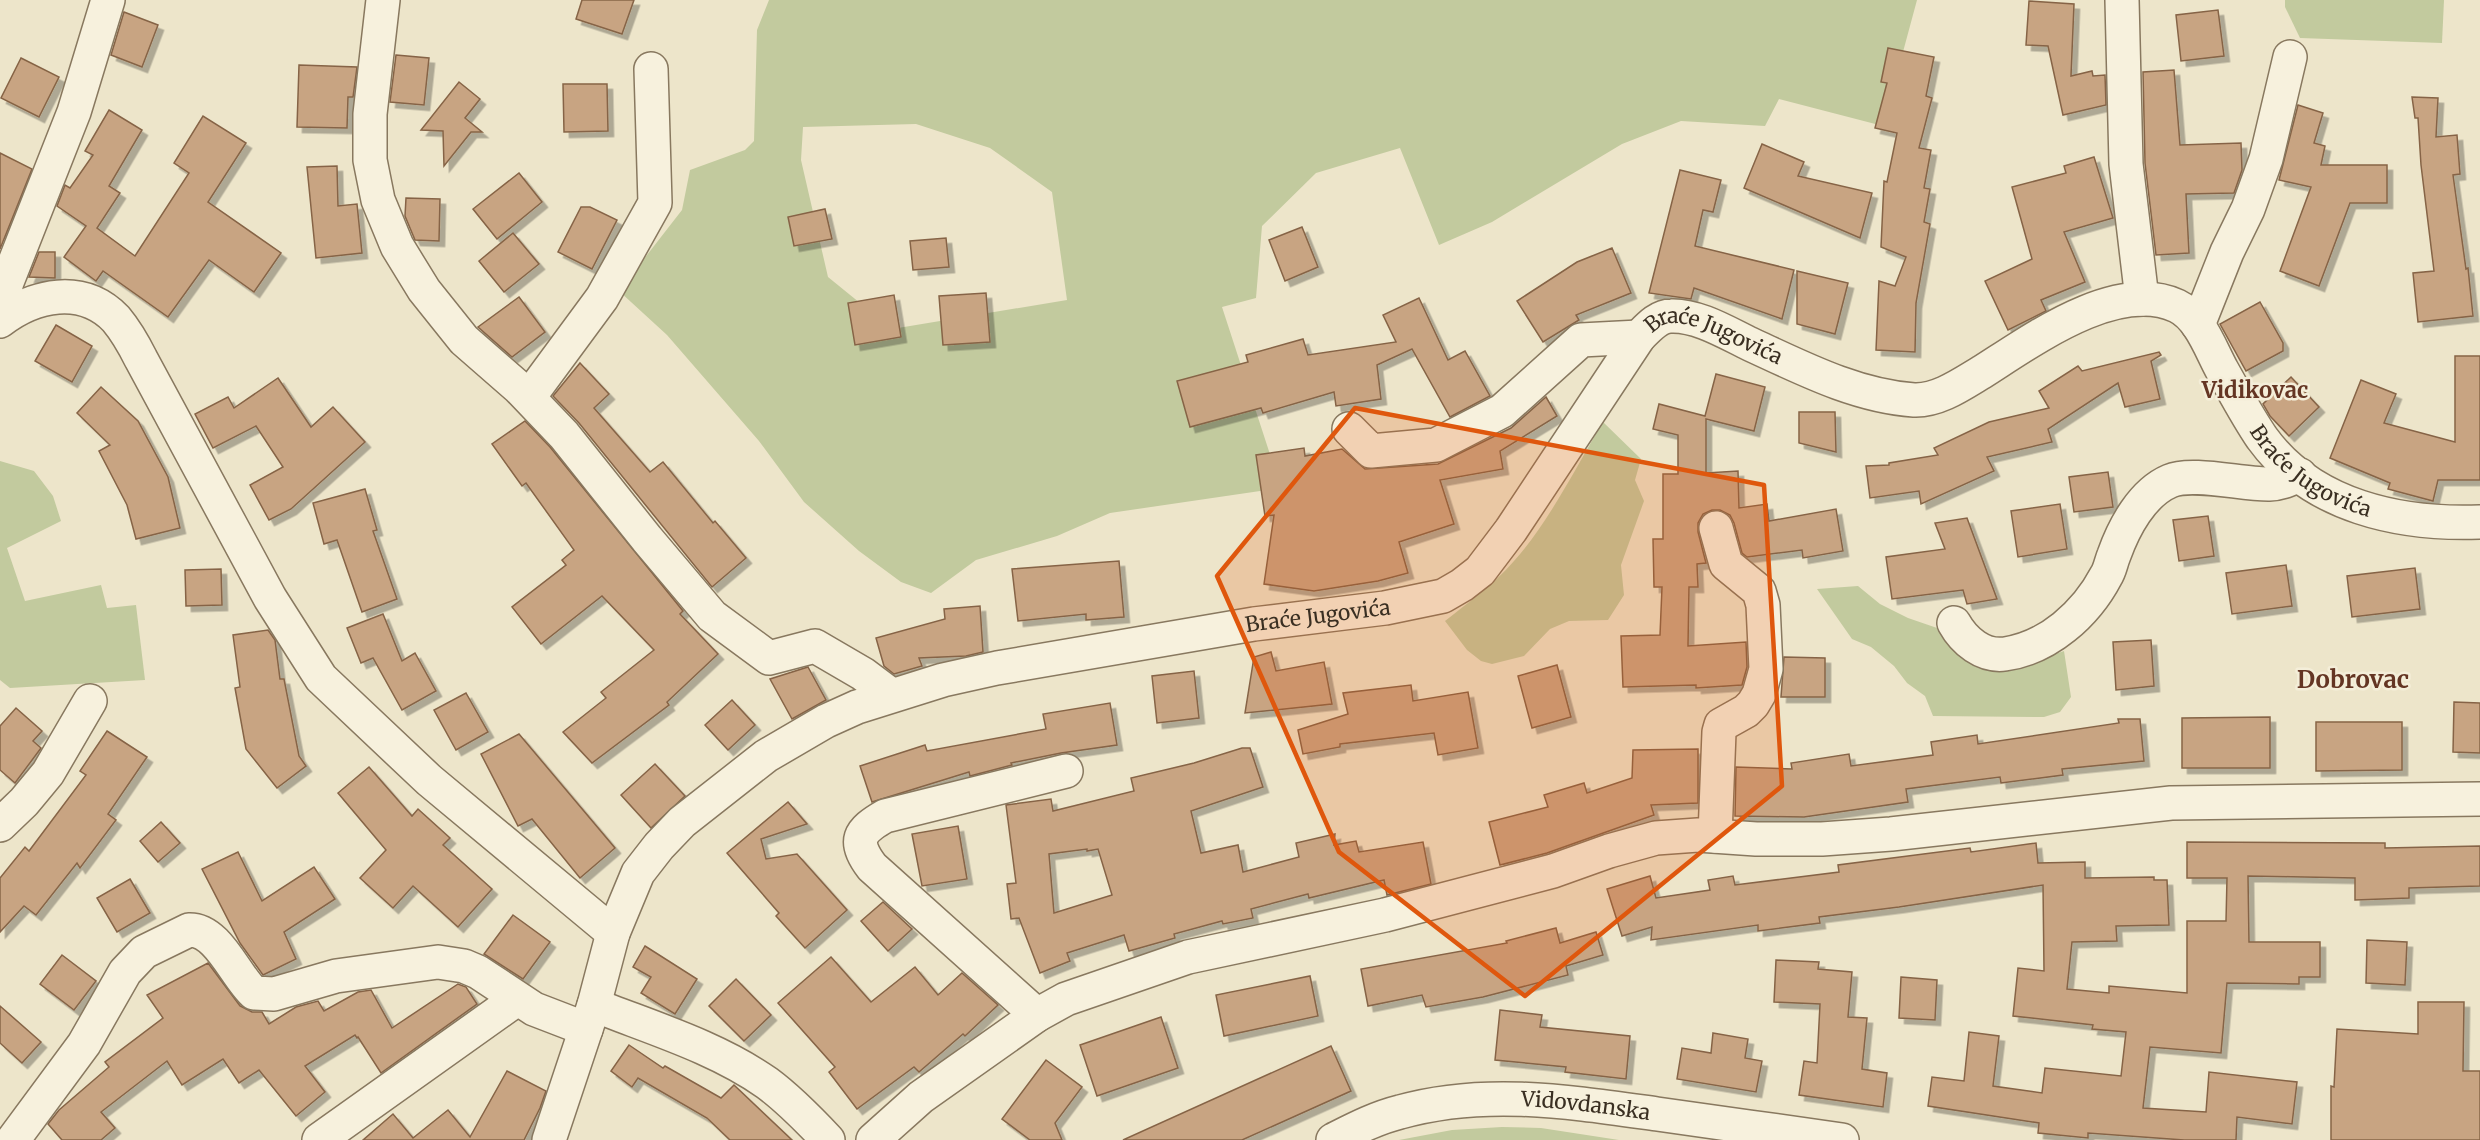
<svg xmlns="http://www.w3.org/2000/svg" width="2480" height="1140" viewBox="0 0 2480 1140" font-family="Merriweather,serif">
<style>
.green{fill:#c2ca9e;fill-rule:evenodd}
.building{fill:#c8a482;stroke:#866446;stroke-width:1.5;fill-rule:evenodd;filter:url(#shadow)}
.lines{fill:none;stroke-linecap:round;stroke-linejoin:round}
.minor-casing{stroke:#88785f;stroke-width:36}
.minor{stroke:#f7f1dd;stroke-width:33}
.marked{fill:#df570d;fill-opacity:0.2;stroke:#df570d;stroke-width:4.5;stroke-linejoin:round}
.labels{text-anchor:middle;stroke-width:5;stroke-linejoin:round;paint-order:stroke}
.street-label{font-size:21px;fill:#3a2f22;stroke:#f4eed9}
.neighbourhood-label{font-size:22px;font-weight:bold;fill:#643523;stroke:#f4eed9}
.quarter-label{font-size:24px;font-weight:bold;fill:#643523;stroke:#f4eed9}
</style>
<defs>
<filter id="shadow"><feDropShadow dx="5.5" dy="5.5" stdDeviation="0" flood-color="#0004"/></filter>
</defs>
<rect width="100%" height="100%" fill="#ede5ca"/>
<g class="green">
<path d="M769,0H1917L1883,126L1779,99L1765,126L1681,121L1622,144L1492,222L1439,245L1400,148L1316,173L1262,226L1256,298L1222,307L1281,488L1110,513L1057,536L976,560L931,593L901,582L859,551L804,502L759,441L667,335L619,291L682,210L690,170L745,150L754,141L757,30ZM916,124L990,148L1052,192L1067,300L892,329L828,277L801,160L803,127Z"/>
<path d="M2285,0H2444L2442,43L2300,38L2285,7Z"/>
<path d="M1603,422L1641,459L1635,480L1644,501L1621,565L1624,595L1608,620L1569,621L1550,629L1524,656L1492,664L1481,661L1467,650L1445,621C1469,602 1494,584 1514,561C1549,522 1576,467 1603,422Z"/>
<path d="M0,461L34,471L53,496L61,521L7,548L25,601L101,585L107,608L136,605L145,680L10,688L0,680Z"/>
<path d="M1858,586L1880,604L1908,618L1940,629L2013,668L2064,651L2071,697L2060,712L2044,717L1933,716L1925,696L1907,683L1894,666L1871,647L1852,639L1817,589Z"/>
<path d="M1502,1127L1541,1128L1619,1140H1399L1452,1130Z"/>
</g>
<g class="building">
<path d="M582,0H634L622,34L576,19Z"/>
<path d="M2029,1L2074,4L2071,76L2092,71L2093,76L2105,75L2106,105L2063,115L2048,46L2026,45Z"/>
<path d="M2218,10L2224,56L2181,61L2176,15Z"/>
<path d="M124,12L158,25L142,67L111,55Z"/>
<path d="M1888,48L1934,57L1926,96L1932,98L1919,148L1931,150L1924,188L1930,189L1924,222L1930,224L1916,303L1915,352L1876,350L1879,281L1895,286L1906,257L1881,247L1884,181L1887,182L1897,133L1875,128L1887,83L1881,82Z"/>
<path d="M396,55L429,58L424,105L390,102Z"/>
<path d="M21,58L59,77L39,117L1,98Z"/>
<path d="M299,65L357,67L353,97H348L347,128L297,127Z"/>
<path d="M2174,70L2180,145L2241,143L2242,170L2234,193L2186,194L2189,253L2156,255L2145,163L2143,72Z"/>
<path d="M459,82L480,99L465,118L482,132H471L444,166L443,131L421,130Z"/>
<path d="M563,84H607L608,131L564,132Z"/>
<path d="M2412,97L2438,98L2436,137L2457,135L2460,174L2453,175L2466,269L2468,268L2473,316L2418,322L2413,273L2434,271L2421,165L2418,118H2415Z"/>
<path d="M2298,105L2323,113L2314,143L2325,146L2321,165H2387V203H2350L2319,286L2280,271L2311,187L2279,180Z"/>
<path d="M109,110L142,130L109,186L120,193L97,228L135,256L189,173L174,163L203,116L246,143L208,202L281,253L254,292L209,260L168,317L103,271L96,281L64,257L86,226L57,206L65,185L70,188L93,155L85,151Z"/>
<path d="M1762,144L1804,162L1798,176L1872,193L1860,238L1744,188Z"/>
<path d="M0,153L32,169L0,249Z"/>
<path d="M2094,157L2113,218L2064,232L2085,282L2041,300L2046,311L2008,330L1985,281L2032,259L2012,187L2066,173L2064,166Z"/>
<path d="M337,166L338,206L357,204L362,253L316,258L307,167Z"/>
<path d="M1680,170L1721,180L1713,212L1703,210L1695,246L1794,270L1782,319L1694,288L1691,299L1649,293Z"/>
<path d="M519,173L542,202L497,239L473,209Z"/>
<path d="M406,198L440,199L439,241L415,240L405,216Z"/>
<path d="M581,207H590L617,220L592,269L558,252Z"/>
<path d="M825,209L832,239L794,246L788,217Z"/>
<path d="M1302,227L1318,267L1285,281L1269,240Z"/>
<path d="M513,233L539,264L504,292L479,261Z"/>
<path d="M946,238L949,267L913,270L910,241Z"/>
<path d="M1612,248L1631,293L1576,315L1579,320L1543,342L1517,301L1577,262Z"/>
<path d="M39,252H55V278L29,277Z"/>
<path d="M1797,271L1848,283L1835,334L1797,324Z"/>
<path d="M986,293L990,342L943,345L939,296Z"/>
<path d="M894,295L901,337L855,345L848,303Z"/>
<path d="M519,297L545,332L512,357L478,327Z"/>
<path d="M1419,298L1448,360L1465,351L1490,396L1450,417L1412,349L1377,365L1381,399L1336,406L1334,392L1263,413L1261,408L1190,427L1177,381L1248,362L1246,355L1303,339L1308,355L1396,342L1383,315Z"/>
<path d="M2260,302L2283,343V351L2246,371L2220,324Z"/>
<path d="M56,325L92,346L72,382L35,361Z"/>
<path d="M2159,352L2161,355L2151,361L2160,399L2125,407L2118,383L2048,429L2052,442L1987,457L1994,471L1921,504L1919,491L1870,498L1866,466L1889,465V463L1938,455L1934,448L1989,422L2049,408L2039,391L2078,366L2082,371Z"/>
<path d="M2455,356H2480V480H2438L2433,501L2388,489L2390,483L2330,458L2361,380L2396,394L2384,423L2455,442Z"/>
<path d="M580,363L609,394L594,408L650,472L663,462L713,523L715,521L746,558L712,587L579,423L553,396Z"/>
<path d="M1716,374L1765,387L1754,431L1706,419V473L1738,471L1739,508L1767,504L1769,521L1836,509L1843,551L1803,558L1802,550L1747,557L1742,553L1734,523L1730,515L1720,510H1712L1703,514L1698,523V532L1706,563L1697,564L1698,587H1689L1688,646L1746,642L1747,667L1742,685L1696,688V685L1623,687L1621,636L1660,635L1662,587H1654L1653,539H1663V474H1678V435L1653,429L1659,404L1705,416Z"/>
<path d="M2291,377L2319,407L2289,436L2270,416L2263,404Z"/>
<path d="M278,378L311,427L333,407L365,442L291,509L269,520L250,485L283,467L256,426L213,448L195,414L228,397L234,408Z"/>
<path d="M101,387L138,421L168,477L180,528L136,539L127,505L99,451L110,445L77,413Z"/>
<path d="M1546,397L1557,416L1500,451L1503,469L1440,480L1454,524L1399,542L1408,573L1378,581L1314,591L1264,584L1274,515L1265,516L1256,455L1304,448L1305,456L1342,449L1365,469L1438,464L1511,428Z"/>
<path d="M1799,412H1835L1836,452L1799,443Z"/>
<path d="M525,421L550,447L683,611L680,614L718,654L667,702L669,705L592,763L563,732L606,698L601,692L654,650L602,596L541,644L512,607L566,565L562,560L574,550L526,483L522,486L492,444Z"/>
<path d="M2108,472L2113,507L2074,512L2069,477Z"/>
<path d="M365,489L377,530L373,531L397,599L362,612L337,540L324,544L313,503Z"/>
<path d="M2060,504L2067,549L2018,557L2011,511Z"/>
<path d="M2208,516L2214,556L2179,561L2173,520Z"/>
<path d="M1967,518L1997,599L1967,604L1963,590L1892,599L1886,557L1945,549L1935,523Z"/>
<path d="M1119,561L1124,617L1086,620V614L1018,621L1012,569Z"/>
<path d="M2286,565L2292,606L2232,614L2226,573Z"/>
<path d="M2415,568L2420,609L2352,617L2347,576Z"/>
<path d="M221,569L222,605L186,606L185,570Z"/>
<path d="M980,606L983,652L966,656L919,658L922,666L894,674L884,666L876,638L945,619L944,609Z"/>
<path d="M383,614L402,661L415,653L436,691L402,710L373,658L361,663L347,628Z"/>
<path d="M268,630L275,640L280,679H284L299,756L306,766L277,788L246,749L235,688L240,687L233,635Z"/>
<path d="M2151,640L2154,686L2116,690L2113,642Z"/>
<path d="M1271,652L1276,671L1324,662L1332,704L1245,713L1254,657Z"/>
<path d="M1784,657L1825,658V697H1781Z"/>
<path d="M1557,665L1571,717L1532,728L1518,676Z"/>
<path d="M808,667L826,700L792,719L770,679Z"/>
<path d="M1194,671L1199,718L1157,723L1152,676Z"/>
<path d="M1411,685L1413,701L1468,692L1478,748L1438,755L1434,733L1340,744V747L1303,754L1298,730L1348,714L1343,693Z"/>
<path d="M466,693L488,732L456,750L434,710Z"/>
<path d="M732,700L755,725L728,750L705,725Z"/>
<path d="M2454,702L2480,703V753L2453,752Z"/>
<path d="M1110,703L1117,745L1061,753L1011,763L1012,765L970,776L969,772L872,802L860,766L925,745L927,751L1046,729L1043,714Z"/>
<path d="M16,708L42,731L33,741L41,748L15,783L0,770V726Z"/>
<path d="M2270,717V768H2182V718Z"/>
<path d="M2118,719H2140L2144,761L2062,769L2063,775L2001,783L2000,777L1906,789L1908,802L1804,817L1735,816L1736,767L1792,769L1791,763L1849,754L1851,766L1933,755L1931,742L1977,735L1978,744L2119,723Z"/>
<path d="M2316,722H2402V770L2316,771Z"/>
<path d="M107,731L147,757L108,814L116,820L80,868L77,863L36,915L24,906L0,932V878L25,847L29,851L86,775L80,771Z"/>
<path d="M519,734L615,848L580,878L532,819L518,826L481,754Z"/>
<path d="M1242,748H1250L1263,787L1191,811L1201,853L1238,845L1243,872L1299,857L1296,843L1335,834L1334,845L1356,841L1359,852L1423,842L1431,884L1387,895L1384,880L1309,898L1308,894L1251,909L1253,918L1223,924L1222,921L1174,934L1175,938L1129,951L1124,935L1067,953L1070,961L1040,973L1019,918L1011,919L1007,884L1016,883L1006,805L1051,799L1053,811L1134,791L1131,778L1194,763ZM1087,849V851L1098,849L1112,895L1054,913L1049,854Z"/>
<path d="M1698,749V803L1651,805L1654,815L1547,853L1500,865L1489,822L1548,807L1544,795L1584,783L1587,793L1632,778L1633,750Z"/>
<path d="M655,764L685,796L651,828L621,795Z"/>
<path d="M369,767L412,816L418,809L450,838L443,845L492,889L458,927L413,886L393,908L360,878L386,850L338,793Z"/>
<path d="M788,802L807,824L761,839L766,859L797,854L847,910L805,948L776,916L779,913L727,853Z"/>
<path d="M161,822L180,843L158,862L140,841Z"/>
<path d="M958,826L967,879L922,886L912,834Z"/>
<path d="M2187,842L2385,843V848L2480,846V886L2409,888V898L2355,900V878L2248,876L2249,942H2320V977H2299V984L2227,983L2221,1053L2150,1047L2143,1108L2206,1112L2209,1072L2297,1082L2292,1124L2237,1117L2236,1140H2184L2088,1133V1138L2038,1133L2039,1123L1928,1106L1932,1077L1964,1081L1969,1032L1999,1036L1993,1086L2042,1093L2045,1068L2121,1076L2126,1032L2092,1029L2093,1025L2013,1016L2018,968L2044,971L2043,885L1899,907L1819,917L1820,923L1758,931V925L1651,940L1652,927L1622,936L1607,889L1650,876L1656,898L1710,890L1708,880L1733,876L1735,885L1839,872L1838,865L1970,848L1971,852L2036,843L2038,863L2085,862V878L2154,877V880H2167L2169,925L2116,926L2117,941L2072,942L2067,989L2109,993V986L2187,993V921H2226L2227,878H2187Z"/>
<path d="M238,852L262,901L314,867L335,899L284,932L296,959L263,975L240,943L202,869Z"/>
<path d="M130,879L150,913L117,932L97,898Z"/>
<path d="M883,902L912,929L888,951L861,921Z"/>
<path d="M513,915L550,942L523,979L484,954Z"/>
<path d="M1556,928L1560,943L1596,932L1603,955L1566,966L1568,975L1483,997L1426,1007L1422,995L1368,1006L1361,969L1507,943L1506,941Z"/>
<path d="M2367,940L2407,942L2405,985L2366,983Z"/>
<path d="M645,946L697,979L675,1014L641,993L651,977L633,967Z"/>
<path d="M62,955L96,981L74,1010L40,984Z"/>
<path d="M831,957L871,1002L915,967L938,995L962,973L998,1005L965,1036L963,1034L919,1072L914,1067L857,1109L829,1072L835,1067L778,1003Z"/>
<path d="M1776,960L1819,962L1818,969L1852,972L1848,1017L1867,1018L1862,1069L1887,1073L1883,1107L1799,1095L1804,1061L1817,1063L1820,1004L1774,1002Z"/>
<path d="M208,963L240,1006L252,1012H262L269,1024L296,1007L318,1001L324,1011L358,992L371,990L392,1028L458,984L466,987L477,1004L381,1073L358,1037L357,1038L355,1035L305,1066L325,1092L296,1116L259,1070L239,1083L223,1059L182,1085L167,1061L101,1112L115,1128L101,1140H62L48,1124L59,1110L109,1067L105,1062L163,1018L147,995Z"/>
<path d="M1310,976L1318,1016L1224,1036L1216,995Z"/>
<path d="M1901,977L1937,980L1935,1020L1899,1018Z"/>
<path d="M736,979L771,1015L744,1041L709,1006Z"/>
<path d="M2418,1002H2464L2463,1071H2480V1140H2331V1086L2334,1087L2337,1029L2418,1034Z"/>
<path d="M0,1006L41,1042L22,1063L0,1043Z"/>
<path d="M1500,1010L1542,1015L1540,1027L1630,1036L1626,1079L1565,1072L1566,1067L1495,1060Z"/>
<path d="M1161,1017L1178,1068L1097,1096L1080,1045Z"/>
<path d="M1713,1033L1748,1039L1745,1058L1762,1061L1756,1092L1677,1079L1682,1048L1711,1053Z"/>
<path d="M629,1045L663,1068L665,1066L721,1098L734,1085L792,1140H730L707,1118L638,1078L632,1087L611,1071Z"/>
<path d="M1331,1046L1351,1091L1242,1140H1123Z"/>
<path d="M1046,1060L1082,1087L1055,1123L1062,1140H1030L1002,1119Z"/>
<path d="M507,1071L546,1091L540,1108L524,1140H363L393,1114L413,1138L448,1110L470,1137Z"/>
</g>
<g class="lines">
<g class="minor-casing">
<g id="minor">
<path d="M383,0L370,114V160L378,200L397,246L424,290L464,340L519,388L564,435L647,539L712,616L769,658L815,646L863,674L891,695"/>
<path d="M2122,0L2126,164L2142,299"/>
<path d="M0,307L7,282L74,112L108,0"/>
<path d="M0,321C34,295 82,284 116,319C126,331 134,345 141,359L270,598L321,678L429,780L613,933"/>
<path d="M2198,325L2227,252L2248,209L2266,159L2290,57"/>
<path d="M529,397L602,298L655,203L651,69"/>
<path d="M1349,429L1371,451L1436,445L1502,411L1581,340L1639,337"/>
<path d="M1954,623C1964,641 1983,657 2005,654C2048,648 2086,614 2106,576C2110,570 2111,562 2114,555C2124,527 2142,493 2170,481C2192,471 2244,485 2270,484C2280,484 2290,479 2300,475"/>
<path d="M0,825L24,802L48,773L90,701"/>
<path d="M1715,836L1719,732L1721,725L1746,711L1753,704L1759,694L1766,669L1763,605L1759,591L1726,564L1716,528"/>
<path d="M594,1005C652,1028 716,1047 767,1083C786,1097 812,1123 828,1140"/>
<path d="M1037,1015L872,867C852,841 859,831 885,816L1066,771"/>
<path d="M13,1140L84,1044L125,972L144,952L189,930C218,929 235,976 254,993L274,994L336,976L438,962L464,966L478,972L534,1009L586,1029"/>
<path d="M319,1140L517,999"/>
<path id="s1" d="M549,1140L594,1005L613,933L638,873L659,846L682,822L766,756L826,721L857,707L943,680L997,668L1254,624L1385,608L1443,596L1462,585L1480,571L1511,530L1639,337C1648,328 1658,316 1671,316C1698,315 1727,333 1750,344C1802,368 1856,396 1914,400C1938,401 1962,384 1982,372C2031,341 2116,278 2177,306C2200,317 2210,348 2222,370C2235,393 2247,416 2262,438C2312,507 2400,525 2480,522"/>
<path d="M873,1140L921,1097L1037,1015L1066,999L1188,957L1385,915L1553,871L1609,851L1656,838L1698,835L1756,839H1822L1891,834L2171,803L2480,799"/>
<path id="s2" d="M1333,1140C1355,1129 1376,1118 1400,1112C1485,1088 1571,1102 1657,1114C1719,1123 1780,1131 1842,1140"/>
</g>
</g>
<use href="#minor" class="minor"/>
</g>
<path class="marked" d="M1355,408L1764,485L1782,786L1525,996L1339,852L1217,576Z"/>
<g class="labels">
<g class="street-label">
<text dy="7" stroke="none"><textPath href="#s1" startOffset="1570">Braće Jugovića</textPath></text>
<text dy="7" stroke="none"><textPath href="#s1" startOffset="2290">Braće Jugovića</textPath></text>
<text dy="7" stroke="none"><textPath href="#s1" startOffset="1030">Braće Jugovića</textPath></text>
<text dy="7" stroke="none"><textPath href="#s2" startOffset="260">Vidovdanska</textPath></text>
</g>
<g class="neighbourhood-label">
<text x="2255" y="398">Vidikovac</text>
</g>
<g class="quarter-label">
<text x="2353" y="688">Dobrovac</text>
</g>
</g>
</svg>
